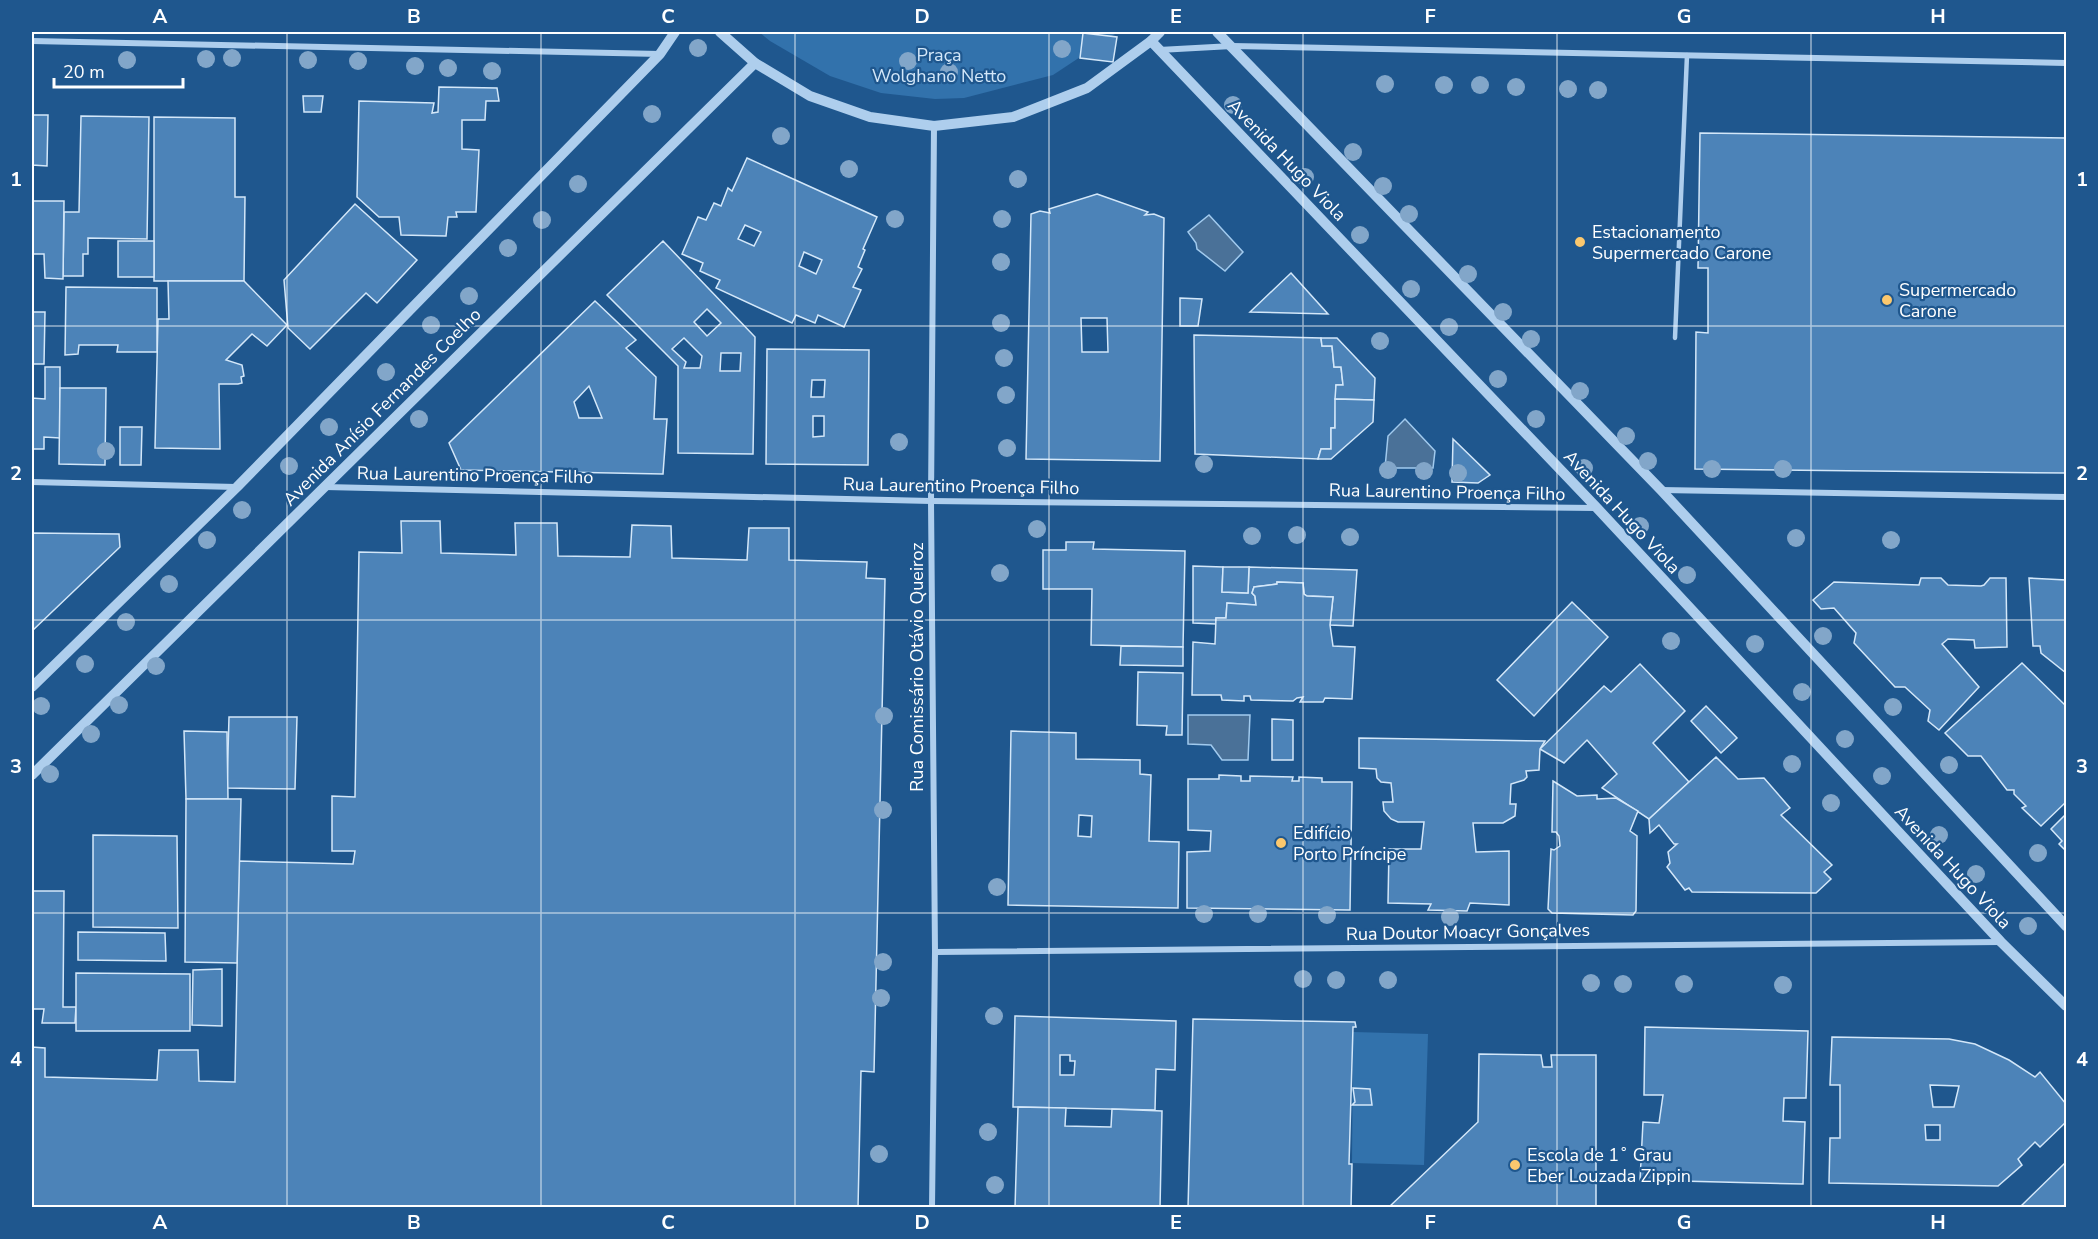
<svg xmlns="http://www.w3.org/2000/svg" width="2098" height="1239" viewBox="0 0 2098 1239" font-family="'Nunito Sans',sans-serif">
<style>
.green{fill:#3272ac}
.water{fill:#4a7198;stroke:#a1caee;stroke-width:1.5}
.building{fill:#4c83b8;stroke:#d3e7f9;stroke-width:1.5;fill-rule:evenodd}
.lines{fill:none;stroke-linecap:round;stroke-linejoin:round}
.service{stroke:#aeceed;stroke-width:4.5}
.minor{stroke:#aeceed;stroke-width:6}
.tertiary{stroke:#aeceed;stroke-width:10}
.tree{fill:#82a6c9}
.grid{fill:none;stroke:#fff;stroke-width:1.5;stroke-opacity:0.55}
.poi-dot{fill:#fbc86e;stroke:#1f578e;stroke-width:2}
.labels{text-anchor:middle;stroke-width:4.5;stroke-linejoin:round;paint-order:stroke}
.park-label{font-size:18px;fill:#d3e7f9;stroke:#1f578e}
.street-label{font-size:18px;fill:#fff;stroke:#1f578e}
.poi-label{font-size:18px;fill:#fff;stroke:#1f578e;text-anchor:start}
.neatline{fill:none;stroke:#fff;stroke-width:2}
.grid-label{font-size:20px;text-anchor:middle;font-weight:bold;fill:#fff}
</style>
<rect width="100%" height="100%" fill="#1f578e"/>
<g class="green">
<path d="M759,32H1118L1053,75L964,98L935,99L881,93L830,76L770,41Z"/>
<path d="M1353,1032L1428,1034L1424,1165L1352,1163Z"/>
</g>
<g class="water">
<path d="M1209,215L1243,252L1225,271L1197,249L1196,243L1188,232Z"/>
<path d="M1405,419L1435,451L1433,468H1385L1388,436Z"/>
<path d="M1188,715H1250L1248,760H1222L1211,745L1188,744Z"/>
</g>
<g class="building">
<path d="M1083,33L1117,37L1113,62L1080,58Z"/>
<path d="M439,87L497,88L499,101H486L485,120H462V149L479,150L476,212H456L457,217H448L446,236L401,235L399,217H379L357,197L359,101L434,103L432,113L438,112Z"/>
<path d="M303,96H323L321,112H304Z"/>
<path d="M32,115H48L47,166L32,165Z"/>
<path d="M81,116L149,117L147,239L88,238V254H83V276H63L64,212H79Z"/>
<path d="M154,117L235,118V197H245L244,281H154Z"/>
<path d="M1700,133L2066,138V473L1695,469L1696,332L1708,333V268H1698Z"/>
<path d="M747,158L877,217L863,249L865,250L858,267L862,269L853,287L861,290L844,327L818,315L815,323L796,315L792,323L716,288L720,280L700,271L703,263L682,254L698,217L706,220L714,203L721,206L728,188L732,191ZM745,225L761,232L754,246L738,239ZM804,252L822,260L816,274L799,266Z"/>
<path d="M1097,194L1148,212L1145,215L1154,214L1164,218L1160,461L1026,459L1031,214L1040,211L1050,213L1049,209ZM1081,318H1107L1108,352H1082Z"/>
<path d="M32,201H64L63,279L45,278L44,254H32Z"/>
<path d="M355,204L417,260L377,303L366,293L310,349L288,328L284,280Z"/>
<rect x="118" y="241" width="36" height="36"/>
<path d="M663,241L755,337L753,454L678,453V366L607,295ZM707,309L721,323L707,336L694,322ZM684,338L702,356L700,368H684L686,362L672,349ZM721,353H741L740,371H720Z"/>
<path d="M1291,273L1328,314L1250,312Z"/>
<path d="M168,281H244L287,325L267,346L252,334L226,360L242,365L244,376L241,377L242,383L238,384H219L220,449L155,448L158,319H169Z"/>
<path d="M66,287L157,288V352H117L118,345H79L78,354L65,355Z"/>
<path d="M1180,298L1202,299L1198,326H1180Z"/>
<path d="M595,301L636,340L626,348L656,377L654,419H667L663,474L461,470L449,443ZM589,386L602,418H579L574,402Z"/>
<path d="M32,312H45L44,364H32Z"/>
<path d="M1194,335L1321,338L1322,346H1332L1334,367H1341L1343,385H1336L1335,428H1331V449H1321L1318,459L1195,454Z"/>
<path d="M1321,338H1337L1375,378L1374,400L1335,399L1336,385H1343L1341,367H1334L1332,346H1322Z"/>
<path d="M767,349L869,350L868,465L766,464ZM812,380H825L824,397H811ZM813,416H824V436L813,437Z"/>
<path d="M45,367H60V438L44,437V449H32V398L45,399Z"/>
<path d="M60,388H106L105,465L59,464Z"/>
<path d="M1335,399L1374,400L1373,422L1331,459H1318L1321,449H1331V428H1335Z"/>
<path d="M120,427H142L141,465H120Z"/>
<path d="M1453,439L1490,475L1478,483L1452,482Z"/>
<path d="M401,521H440L441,553L516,555L515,523H557L558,556L630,557L632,525L671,526L672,558L747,560L749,528H789V560L867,562L866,578L885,579L874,1072L861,1071L858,1208H32V1047L45,1048V1077L157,1080L159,1050H198L199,1081L235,1082L239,861L353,864L355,851H332V796L355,797L359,552L402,553Z"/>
<path d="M32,533L119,534L120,547L32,631Z"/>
<path d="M1066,542H1094L1093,549L1185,551L1183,647L1091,645L1092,589H1043V550H1066Z"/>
<path d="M1193,566L1223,567L1222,592L1248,593L1249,567L1357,570L1353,626L1330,625L1333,597L1307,596L1304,594L1303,583L1277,582V584L1254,587L1252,593L1255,596L1256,605L1227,603L1226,618H1216V624L1193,623Z"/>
<path d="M1223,567H1249L1248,593L1222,592Z"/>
<path d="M1921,578H1941L1948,585L1981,586L1984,585L1990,578H2006L2007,647L1975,648L1974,640L1948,639L1942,644L1979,687L1939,730L1928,721L1930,710L1905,687H1895L1854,643L1856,633L1834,608L1821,609L1813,600L1834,582L1919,585Z"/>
<path d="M2029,578L2066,580V673L2041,653L2040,646H2033Z"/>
<path d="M1277,582L1303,583L1304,594L1307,596L1333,597L1330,625L1333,646L1355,647L1352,699L1325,698L1323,702H1300L1303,697L1297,698L1293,701L1251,700L1250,696H1244V701L1222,700L1221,695H1192L1193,642L1215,644L1216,618H1226L1227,603L1256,605L1255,596L1252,593L1254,587L1277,584Z"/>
<path d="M1572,602L1608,637L1534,716L1497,680Z"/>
<path d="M1121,646L1183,647V666L1120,665Z"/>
<path d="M2022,663L2066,706V802L2041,826L2022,808L2026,806L2014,794V790H2007L1981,756H1968L1945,733Z"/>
<path d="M1640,664L1685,711L1653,743L1689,782L1649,819L1602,788L1617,774L1587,740L1564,763L1540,749L1604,686L1611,692Z"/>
<path d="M1138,672L1183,673L1182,735H1166L1167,726L1137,725Z"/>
<path d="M1706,706L1737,738L1721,753L1691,721Z"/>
<path d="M229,717H297L295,789L227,788Z"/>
<path d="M1272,719L1293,720V760H1272Z"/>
<path d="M184,731L227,732L228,799H186Z"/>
<path d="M1011,731L1076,733V759L1140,760V774L1151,775L1149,841L1179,842L1178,908L1008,905ZM1079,815L1092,816L1091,837L1078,836Z"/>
<path d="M1359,738L1545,741L1540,749L1539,770L1526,771L1527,777L1524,780L1511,784L1510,804H1516L1515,816L1503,823H1473L1476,852L1509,851V905L1470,903L1467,911L1428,910L1431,904L1388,903L1389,849H1421L1424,822H1398L1391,819L1384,811L1383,802H1393L1391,783L1381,782L1377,778L1376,769L1359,768Z"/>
<path d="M1716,757L1738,779L1764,778L1790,808L1781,815L1832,865L1824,872L1831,879L1816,893L1692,892L1689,888L1685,890L1667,867L1670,863L1668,852L1677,844H1674L1659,825L1650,833L1649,819Z"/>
<path d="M1219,775L1241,776V781H1250V776L1293,777L1292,781H1299V777L1322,778V782H1352L1350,910L1187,908V852L1210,851L1211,831L1188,830V779H1219Z"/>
<path d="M1553,781L1577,796L1597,795V799L1616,798L1638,811L1630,831L1637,836L1636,911L1633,915L1552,913L1548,909L1551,849L1554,850L1560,846L1559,836L1556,832H1552Z"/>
<path d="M186,799H241L237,963L185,962Z"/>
<path d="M2066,814V851L2059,844L2062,841L2051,829Z"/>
<path d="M93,835L177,836L178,928L93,927Z"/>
<path d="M32,891H64L63,1007H76L75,1023H42L44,1009H32Z"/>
<path d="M78,932L165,933L166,961L78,960Z"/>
<path d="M222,969V1026L192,1025L193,970Z"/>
<path d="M76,973L190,974V1031H76Z"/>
<path d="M1015,1016L1176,1021L1175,1070L1156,1069L1155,1110L1013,1107ZM1060,1055H1070V1061H1075L1074,1075H1060Z"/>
<path d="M1193,1019L1355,1022L1356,1027H1353L1349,1164H1352L1351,1208H1188Z"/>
<path d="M1645,1027L1808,1031L1806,1098H1784L1783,1121L1805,1122L1803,1184L1640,1180L1643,1122L1659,1123L1663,1095H1644Z"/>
<path d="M1832,1037L1949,1039L1975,1044L2009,1060L2035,1077L2040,1072L2066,1104V1122L2040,1147L2035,1142L2018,1159L2022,1165L1998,1186L1829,1183L1830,1138H1840V1085H1830ZM1930,1085L1959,1086L1954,1107H1933ZM1925,1125H1940V1140H1926Z"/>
<path d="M1479,1054L1541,1055L1543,1067H1552L1551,1055H1596V1208H1388L1478,1122Z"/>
<path d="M1353,1088L1370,1089L1372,1105H1352L1355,1102Z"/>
<path d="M1018,1107L1066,1108L1065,1126L1111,1127L1112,1109L1162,1111L1160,1208H1015Z"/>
<path d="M2066,1162V1208H2019Z"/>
</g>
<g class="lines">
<path class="service" d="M1675,338L1687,55"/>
<g class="minor">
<path d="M32,41L660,54"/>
<path d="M1159,50L1232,46L2066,63"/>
<path d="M32,482L236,487"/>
<path d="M325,487L931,501L1596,508"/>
<path d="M1661,490L2066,497"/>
<path d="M935,952L2001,942"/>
<path d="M932,1208L935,952L931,501L934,126"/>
</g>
<g class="tertiary">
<path d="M720,32L755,63L810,96L870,117L934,126L1013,117L1087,88L1151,41L1160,32"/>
<path d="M1217,32L1661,490L2066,926"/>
<path d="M1151,41L1597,508L2001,942L2066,1006"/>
<path d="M32,687L237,487L660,54L675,32"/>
<path d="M32,775L755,63"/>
</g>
</g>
<g class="tree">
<circle cx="698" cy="48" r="9"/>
<circle cx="1062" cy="49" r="9"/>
<circle cx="232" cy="58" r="9"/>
<circle cx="206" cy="59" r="9"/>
<circle cx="127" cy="60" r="9"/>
<circle cx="308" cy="60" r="9"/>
<circle cx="358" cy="61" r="9"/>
<circle cx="908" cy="61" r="9"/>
<circle cx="415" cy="66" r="9"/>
<circle cx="448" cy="68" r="9"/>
<circle cx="492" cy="71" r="9"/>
<circle cx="949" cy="72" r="9"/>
<circle cx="1385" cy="84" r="9"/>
<circle cx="1444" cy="85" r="9"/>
<circle cx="1480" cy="85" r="9"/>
<circle cx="1516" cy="87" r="9"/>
<circle cx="1568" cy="89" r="9"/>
<circle cx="1598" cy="90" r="9"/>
<circle cx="1233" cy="105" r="9"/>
<circle cx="652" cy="114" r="9"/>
<circle cx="781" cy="136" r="9"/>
<circle cx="1353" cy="152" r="9"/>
<circle cx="849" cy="169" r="9"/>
<circle cx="1305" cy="177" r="9"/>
<circle cx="1018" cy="179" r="9"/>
<circle cx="578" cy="184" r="9"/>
<circle cx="1383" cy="186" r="9"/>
<circle cx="1409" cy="214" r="9"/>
<circle cx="895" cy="219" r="9"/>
<circle cx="1002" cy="219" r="9"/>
<circle cx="542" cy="220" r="9"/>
<circle cx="1360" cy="235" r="9"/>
<circle cx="508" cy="248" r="9"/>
<circle cx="1001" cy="262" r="9"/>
<circle cx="1468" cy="274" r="9"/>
<circle cx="1411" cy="289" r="9"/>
<circle cx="469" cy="296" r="9"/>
<circle cx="1503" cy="312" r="9"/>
<circle cx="1001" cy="323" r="9"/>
<circle cx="431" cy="325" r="9"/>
<circle cx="1449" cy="327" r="9"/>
<circle cx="1531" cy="339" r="9"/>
<circle cx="1380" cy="341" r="9"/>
<circle cx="1004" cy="358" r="9"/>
<circle cx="386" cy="372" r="9"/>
<circle cx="1498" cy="379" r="9"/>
<circle cx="1580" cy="391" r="9"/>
<circle cx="1006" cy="395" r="9"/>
<circle cx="419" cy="419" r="9"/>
<circle cx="1536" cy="419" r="9"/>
<circle cx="329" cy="427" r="9"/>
<circle cx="1626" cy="436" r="9"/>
<circle cx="899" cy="442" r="9"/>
<circle cx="1007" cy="448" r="9"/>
<circle cx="106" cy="451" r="9"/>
<circle cx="1648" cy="461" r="9"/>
<circle cx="1204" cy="464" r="9"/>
<circle cx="289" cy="466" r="9"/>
<circle cx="1584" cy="468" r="9"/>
<circle cx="1712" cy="469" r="9"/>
<circle cx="1783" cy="469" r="9"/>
<circle cx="1388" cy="470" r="9"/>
<circle cx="1424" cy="471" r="9"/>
<circle cx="1458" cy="473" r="9"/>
<circle cx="242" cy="510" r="9"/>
<circle cx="1640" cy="526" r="9"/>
<circle cx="1037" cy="529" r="9"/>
<circle cx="1297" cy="535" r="9"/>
<circle cx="1252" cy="536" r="9"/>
<circle cx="1350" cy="537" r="9"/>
<circle cx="1796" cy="538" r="9"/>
<circle cx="207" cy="540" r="9"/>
<circle cx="1891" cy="540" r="9"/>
<circle cx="1000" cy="573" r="9"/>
<circle cx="1687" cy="575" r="9"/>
<circle cx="169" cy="584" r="9"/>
<circle cx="126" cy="622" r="9"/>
<circle cx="1823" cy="636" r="9"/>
<circle cx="1671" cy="641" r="9"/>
<circle cx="1755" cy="644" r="9"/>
<circle cx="85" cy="664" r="9"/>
<circle cx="156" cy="666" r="9"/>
<circle cx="1802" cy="692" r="9"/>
<circle cx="119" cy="705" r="9"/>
<circle cx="41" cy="706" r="9"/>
<circle cx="1893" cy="707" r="9"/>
<circle cx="884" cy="716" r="9"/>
<circle cx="91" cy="734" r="9"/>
<circle cx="1845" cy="739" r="9"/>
<circle cx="1792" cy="764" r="9"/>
<circle cx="1949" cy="765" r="9"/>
<circle cx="50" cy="774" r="9"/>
<circle cx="1882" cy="776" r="9"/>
<circle cx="1831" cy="803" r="9"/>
<circle cx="883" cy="810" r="9"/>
<circle cx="1939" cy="835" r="9"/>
<circle cx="2038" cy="853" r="9"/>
<circle cx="1976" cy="874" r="9"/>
<circle cx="997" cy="887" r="9"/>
<circle cx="1204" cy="914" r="9"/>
<circle cx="1258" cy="914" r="9"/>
<circle cx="1327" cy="915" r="9"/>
<circle cx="1450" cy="917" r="9"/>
<circle cx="2028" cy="926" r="9"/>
<circle cx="883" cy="962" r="9"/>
<circle cx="1303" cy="979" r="9"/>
<circle cx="1336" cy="980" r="9"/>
<circle cx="1388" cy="980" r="9"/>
<circle cx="1591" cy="983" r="9"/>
<circle cx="1623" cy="984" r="9"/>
<circle cx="1684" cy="984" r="9"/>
<circle cx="1783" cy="985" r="9"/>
<circle cx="881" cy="998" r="9"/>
<circle cx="994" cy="1016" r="9"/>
<circle cx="988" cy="1132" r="9"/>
<circle cx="879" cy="1154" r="9"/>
<circle cx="995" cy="1185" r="9"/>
</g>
<path class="grid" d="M287,32V1208M541,32V1208M795,32V1208M1049,32V1208M1303,32V1208M1557,32V1208M1811,32V1208M32,326H2066M32,620H2066M32,913H2066"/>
<g class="poi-dot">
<circle cx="1580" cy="242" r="6"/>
<circle cx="1887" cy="300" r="6"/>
<circle cx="1281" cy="843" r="6"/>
<circle cx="1515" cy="1165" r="6"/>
</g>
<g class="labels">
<g class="park-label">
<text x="939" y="61">Praça<tspan x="939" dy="21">Wolghano Netto</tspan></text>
</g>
<g class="street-label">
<text transform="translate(1287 160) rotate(46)" y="6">Avenida Hugo Viola</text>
<text transform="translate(382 407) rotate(-45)" y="6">Avenida Anísio Fernandes Coelho</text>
<text transform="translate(475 475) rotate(1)" y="6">Rua Laurentino Proença Filho</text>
<text transform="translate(961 486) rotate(1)" y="6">Rua Laurentino Proença Filho</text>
<text transform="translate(1447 492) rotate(1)" y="6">Rua Laurentino Proença Filho</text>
<text transform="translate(1622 512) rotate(47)" y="6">Avenida Hugo Viola</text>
<text transform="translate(917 667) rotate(-90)" y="6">Rua Comissário Otávio Queiroz</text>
<text transform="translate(1953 867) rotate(47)" y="6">Avenida Hugo Viola</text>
<text transform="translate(1468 932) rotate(-1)" y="6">Rua Doutor Moacyr Gonçalves</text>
</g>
<g class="poi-label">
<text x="1592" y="238">Estacionamento<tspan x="1592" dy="21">Supermercado Carone</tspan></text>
<text x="1899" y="296">Supermercado<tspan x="1899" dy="21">Carone</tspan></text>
<text x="1293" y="839">Edifício<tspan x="1293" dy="21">Porto Príncipe</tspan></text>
<text x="1527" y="1161">Escola de 1˚ Grau<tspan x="1527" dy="21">Eber Louzada Zippin</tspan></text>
</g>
</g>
<rect width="2098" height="1239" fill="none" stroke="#1f578e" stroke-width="66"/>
<path d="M54 78v9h129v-9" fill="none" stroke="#ffffff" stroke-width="3"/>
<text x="63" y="78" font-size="18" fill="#ffffff" stroke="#1f578e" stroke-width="4.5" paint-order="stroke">20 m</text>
<rect x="33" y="33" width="2032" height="1173" class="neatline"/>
<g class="grid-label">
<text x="160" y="23">A</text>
<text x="414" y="23">B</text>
<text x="668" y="23">C</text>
<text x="922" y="23">D</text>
<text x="1176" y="23">E</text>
<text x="1430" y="23">F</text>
<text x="1684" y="23">G</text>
<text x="1938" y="23">H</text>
<text x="16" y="186">1</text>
<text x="2082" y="186">1</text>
<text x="16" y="480">2</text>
<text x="2082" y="480">2</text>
<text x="16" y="773">3</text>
<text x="2082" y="773">3</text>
<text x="16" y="1066">4</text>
<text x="2082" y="1066">4</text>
<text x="160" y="1229">A</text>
<text x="414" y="1229">B</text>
<text x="668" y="1229">C</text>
<text x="922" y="1229">D</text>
<text x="1176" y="1229">E</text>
<text x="1430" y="1229">F</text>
<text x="1684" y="1229">G</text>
<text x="1938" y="1229">H</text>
</g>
</svg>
